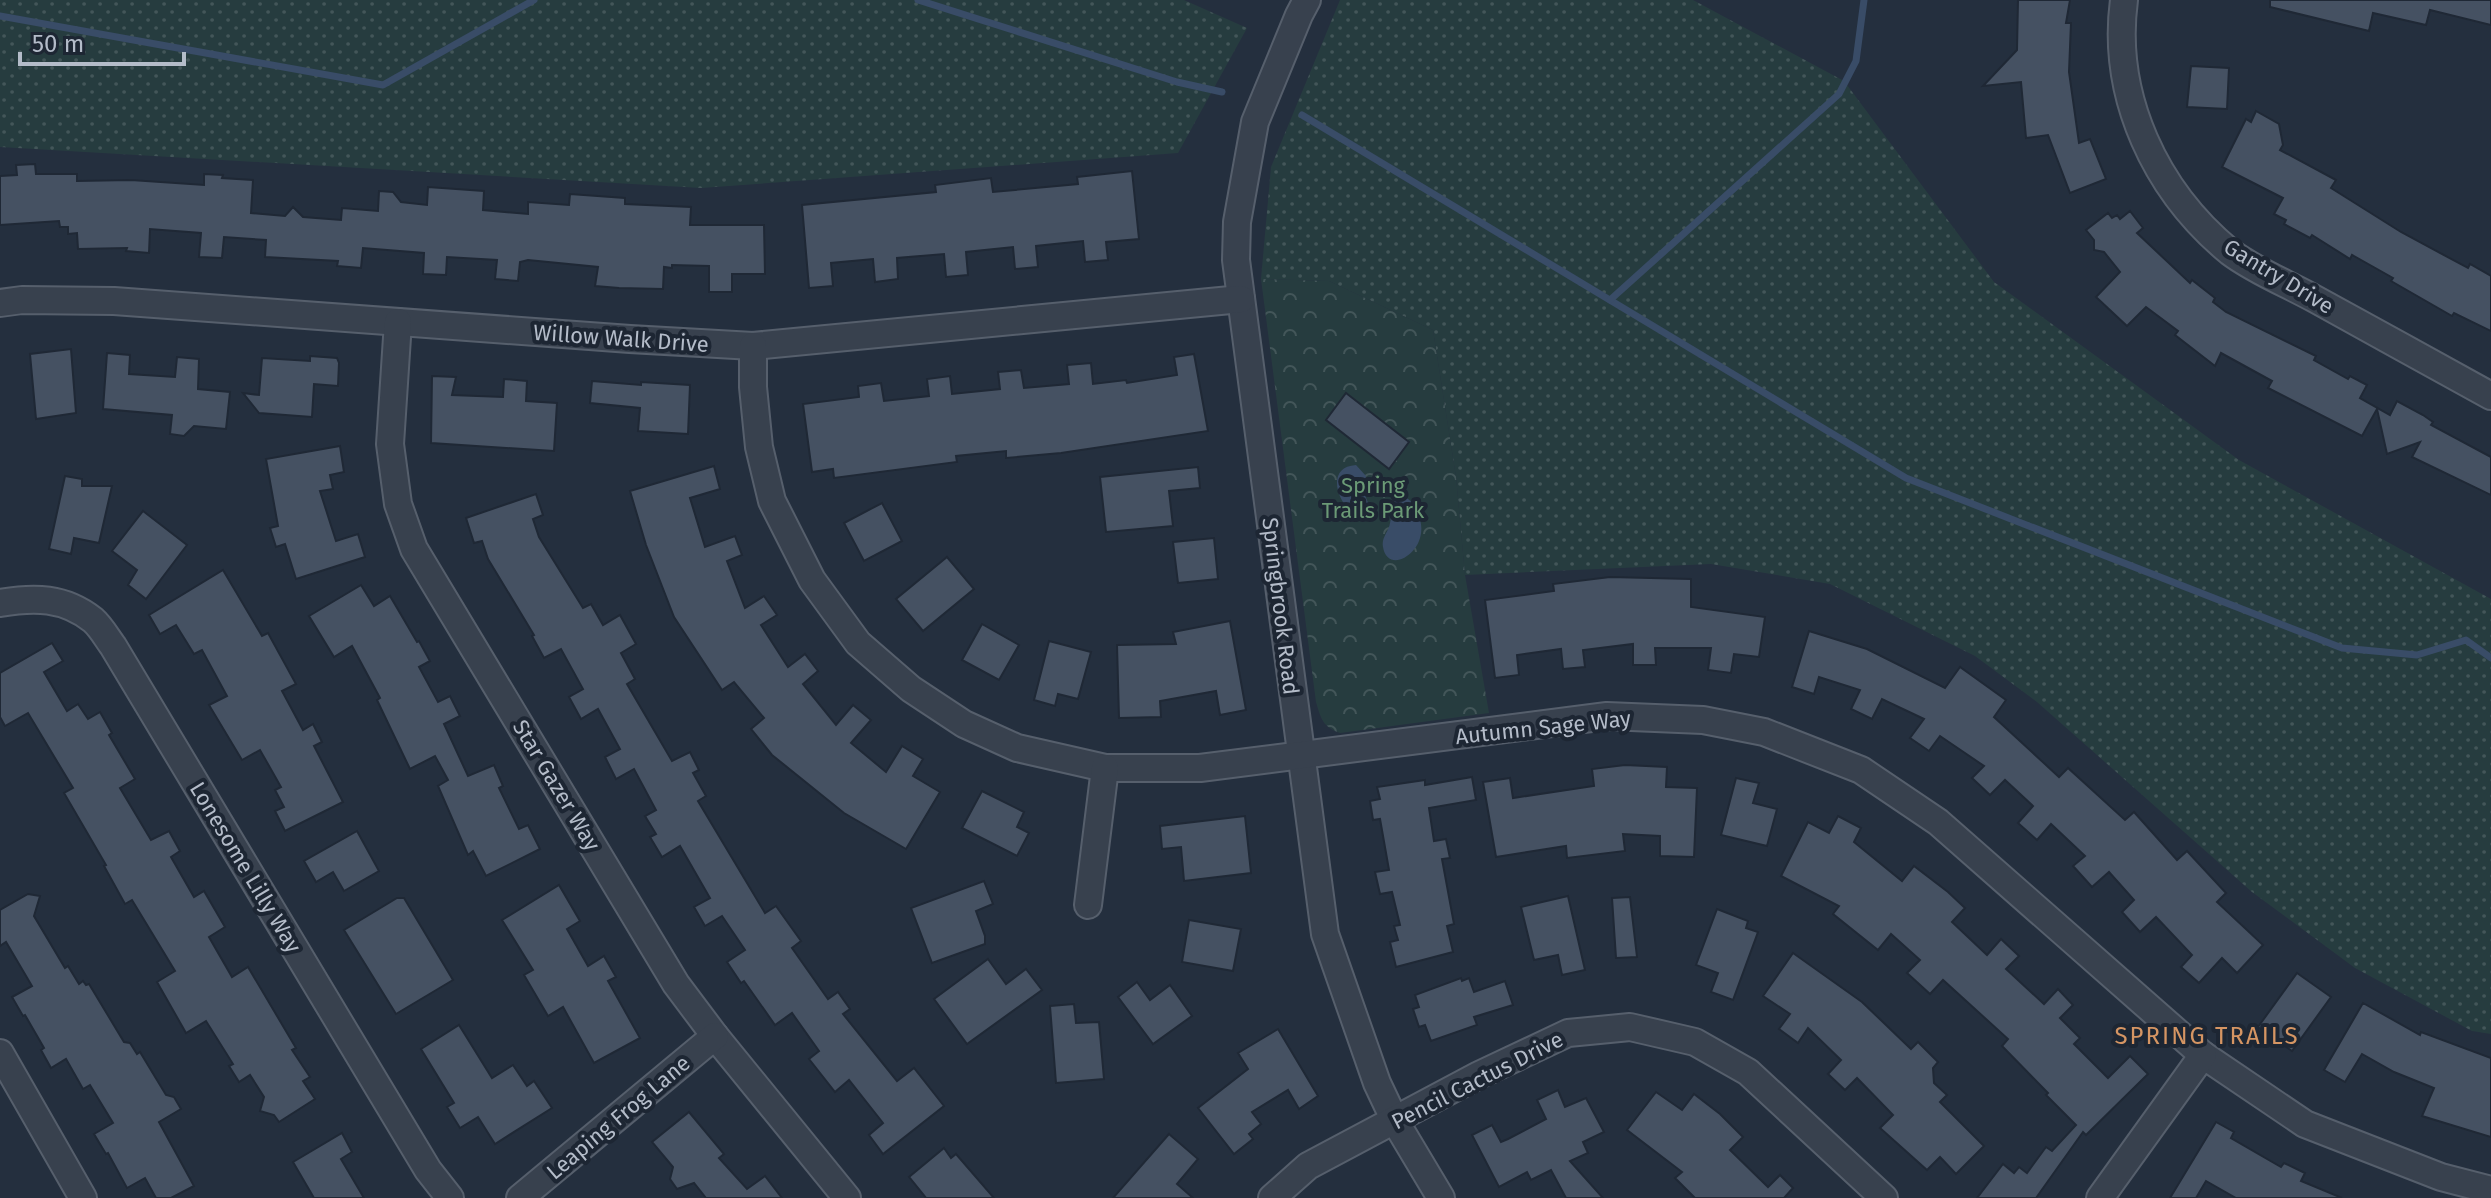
<svg xmlns="http://www.w3.org/2000/svg" width="2491" height="1198" viewBox="0 0 2491 1198" font-family="'Fira Sans',sans-serif">
<style>
.grass{fill:url(#grass-dots)}
.park{fill:url(#park-crowns)}
.water{fill:#394c67}
.lines{fill:none;stroke-linecap:round;stroke-linejoin:round}
.stream{stroke:#394c67;stroke-width:7}
.building{fill:#455162;stroke:#1f2835;stroke-width:2}
.minor-casing{stroke:#565f6c;stroke-width:30}
.minor{stroke:#38414e;stroke-width:26}
.labels{text-anchor:middle;stroke-width:8;stroke-linejoin:round;paint-order:stroke}
.street-label{font-size:22px;fill:#b4bcc9;stroke:#1d2633}
.park-label{font-size:22px;fill:#6b9a76;stroke:#1d2633}
.neighbourhood-label{font-size:24px;letter-spacing:2px;fill:#d59563;stroke:#1d2633}
</style>
<defs>
<pattern id="grass-dots" width="8" height="8" patternUnits="userSpaceOnUse" patternTransform="scale(2)"><rect width="8" height="8" fill="#263c3f"/><path d="M2 2h.1M6 6h.1" fill="none" stroke="#435659" stroke-width="1.8" stroke-linecap="round"/></pattern>
<pattern id="park-crowns" width="20" height="18" patternUnits="userSpaceOnUse" patternTransform="scale(2)"><rect width="20" height="18" fill="#263c3f"/><path d="M2 6a3 3 0 1 1 6 0M12 15a3 3 0 1 1 6 0" fill="none" stroke="#435659"/></pattern>
</defs>
<rect width="100%" height="100%" fill="#242f3e"/>
<g class="grass">
<path d="M0,0H1184L1247,28L1178,153L701,188L0,147Z"/>
<path d="M1340,0H1693L1844,81L1994,282L2239,460L2491,599V1034L2472,1031L2355,968L2252,892L2037,702L1975,656L1830,584L1711,564L1465,575L1456,477L1433,330L1329,281L1261,279L1271,167Z"/>
</g>
<path class="park" d="M1261,279L1329,281L1433,330L1456,477L1465,575L1489,713L1340,733C1323,727 1321,719 1316,702Z"/>
<g class="water">
<path d="M1356,465L1366,476L1364,493L1369,505L1367,511L1357,516C1338,506 1324,467 1356,465Z"/>
<path d="M1402,496C1411,499 1415,506 1418,514C1434,549 1388,578 1383,547C1381,538 1389,531 1390,523C1392,517 1389,511 1390,504Z"/>
</g>
<g class="lines">
<g class="stream">
<path d="M918,0L1177,82L1222,92"/>
<path d="M0,16L383,85L534,0"/>
<path d="M1302,115L1906,478L2342,648L2417,655L2466,640L2491,658"/>
<path d="M1610,300L1839,94L1856,61L1864,0"/>
</g>
</g>
<g class="building">
<path d="M2018,0H2070L2066,23H2071L2069,72L2079,143L2090,139L2106,179L2070,193L2048,135L2026,138L2021,82L1983,86L2017,50Z"/>
<path d="M2270,0H2491V25L2430,10L2426,25L2373,13L2369,31L2270,7Z"/>
<path d="M2191,66L2229,68L2227,109L2187,107Z"/>
<path d="M2256,111L2279,124L2283,145L2280,150L2336,180L2331,188L2401,232L2468,268L2470,264L2491,276V331L2454,313L2452,316L2391,281L2393,278L2352,255L2350,259L2312,235L2310,238L2284,224L2286,220L2274,214L2283,198L2222,167L2246,119L2251,122Z"/>
<path d="M35,164L36,174H77V181L131,180L204,185V174L223,175L222,178L253,180L251,213L285,216L293,207L303,217L341,220L342,208L378,211L379,191L393,192L401,202L427,205L428,187L484,191L483,210L528,214V202L569,205L570,194L625,198V204L691,207L690,225H764L765,274H732V292H709V266L672,265V268L664,267L663,289L619,288L595,286L598,267L528,260L520,262L518,281L495,279L497,260L447,257L446,275L423,274L424,253L363,248L361,268L337,266L338,261L265,257L266,240L224,237L222,258L199,257L201,233L150,229L149,253L126,251L127,248L78,249L77,233L68,234V227H60L59,221L0,225V176L17,175L16,165Z"/>
<path d="M1132,171L1139,239L1106,242L1108,260L1085,262L1083,241L1036,246L1038,267L1015,269L1013,247L966,252L968,275L946,277L944,254L897,258L898,279L875,282L873,259L831,263L833,286L809,288L802,205L936,192L935,185L991,178L993,192L1078,184L1077,177Z"/>
<path d="M2130,211L2143,228L2137,233L2190,283L2192,280L2215,298L2213,302L2226,312L2316,356L2314,360L2348,379L2350,376L2367,385L2360,398L2390,415L2397,401L2423,415L2433,422L2431,425L2491,457V495L2412,457L2420,442L2387,454L2377,409L2362,436L2268,388L2272,381L2221,353L2215,366L2175,335L2178,331L2146,307L2127,326L2096,297L2120,272L2104,252L2094,250V240L2086,230L2108,213L2112,218L2117,215L2120,219Z"/>
<path d="M71,349L76,413L36,419L30,354Z"/>
<path d="M107,353L130,355L129,374L175,377L177,357L199,359L198,389L230,392L226,429L194,426L184,436L170,434L172,415L103,409Z"/>
<path d="M1194,354L1208,431L1061,453L1006,458V451L956,456L957,462L834,478L833,469L812,472L803,404L859,397L858,386L881,383L884,401L929,396L927,379L950,376L952,394L1000,389L998,372L1021,370L1024,388L1069,384L1067,365L1091,363L1093,384L1126,380L1127,383L1177,375L1174,357Z"/>
<path d="M310,356L337,358L339,363L338,386L314,384L312,417L259,413L243,393L259,395L262,358L310,361Z"/>
<path d="M432,376L456,377L452,395L503,397L504,379L527,381L526,401L557,403L554,451L431,443Z"/>
<path d="M592,381L641,385V382L690,385L688,434L638,431L640,408L590,403Z"/>
<path d="M1346,393L1409,442L1389,469L1326,420Z"/>
<path d="M340,446L344,472L330,475L333,489L320,491L336,541L358,534L365,557L296,579L285,544L276,547L270,528L278,526L266,459Z"/>
<path d="M714,466L720,489L690,498L705,547L735,536L742,555L727,561L745,608L764,596L777,615L761,625L788,667L805,654L818,671L803,684L836,725L853,705L871,720L851,743L886,772L902,746L923,759L913,776L940,792L906,849L844,813L772,755L751,729L764,718L734,682L722,690L674,617L646,545L630,491Z"/>
<path d="M1198,467L1200,488L1169,491L1173,526L1106,532L1100,477Z"/>
<path d="M65,476L82,479V486H112L99,543L74,538L71,554L49,549Z"/>
<path d="M536,494L543,515L533,519L539,537L583,608L591,604L603,625L620,615L636,644L621,653L635,679L627,684L672,761L690,752L699,770L693,773L706,796L698,801L765,913L776,906L801,941L792,948L828,999L838,992L850,1009L843,1014L897,1081L914,1068L944,1106L883,1154L869,1135L883,1123L849,1080L835,1092L809,1059L819,1051L792,1013L775,1025L744,981L741,983L727,962L745,950L722,916L705,926L694,907L710,898L680,846L662,857L650,837L656,834L645,816L656,810L634,769L616,779L605,757L620,749L598,709L581,719L569,697L583,689L561,649L544,658L532,636L534,635L488,559L482,541L474,543L466,518Z"/>
<path d="M882,503L902,541L864,561L844,523Z"/>
<path d="M143,511L187,545L146,599L128,585L137,570L112,551Z"/>
<path d="M1214,538L1218,579L1178,583L1173,542Z"/>
<path d="M947,557L974,589L923,631L896,599Z"/>
<path d="M223,570L262,636L268,633L296,684L282,691L303,730L313,724L322,742L314,746L343,802L285,831L275,811L284,807L275,790L281,787L260,750L242,760L209,705L227,696L202,650L194,654L176,625L160,634L149,615Z"/>
<path d="M1610,577L1691,579V607L1765,617L1759,657L1734,654L1731,673L1708,670L1711,648H1655L1656,665H1633V644L1583,650L1585,667L1563,669L1561,649L1517,655L1519,675L1495,678L1485,600L1554,591L1553,584Z"/>
<path d="M361,585L374,606L390,596L417,642L419,641L430,661L419,667L438,702L450,696L460,716L444,724L468,776L494,765L503,786L499,788L519,829L528,825L540,849L486,876L473,851L468,855L438,786L448,780L435,756L410,769L377,700L380,698L352,646L334,657L309,616Z"/>
<path d="M1230,621L1246,710L1220,715L1216,691L1160,701L1161,717L1119,718L1117,645L1176,644L1173,632Z"/>
<path d="M982,624L1019,645L999,680L962,660Z"/>
<path d="M1809,631L1867,649L1945,688L1960,667L2006,700L1994,717L2059,777L2068,768L2125,820L2134,812L2177,860L2187,851L2226,893L2217,902L2263,945L2237,973L2222,958L2199,983L2181,967L2192,955L2156,917L2140,932L2122,912L2134,900L2109,872L2092,887L2073,866L2085,856L2051,824L2037,840L2018,823L2033,806L2005,780L1990,795L1972,778L1984,766L1940,736L1929,751L1910,738L1924,719L1882,699L1872,719L1851,709L1860,690L1819,677L1814,694L1792,687Z"/>
<path d="M1049,641L1091,652L1078,699L1058,694L1055,706L1034,700Z"/>
<path d="M52,643L63,661L44,672L67,711L78,704L88,719L100,712L112,733L109,735L135,779L120,788L151,840L169,831L180,851L171,857L194,897L204,891L225,927L209,937L232,977L248,967L296,1048L292,1050L310,1077L303,1081L315,1099L279,1122L274,1115L260,1111L264,1097L250,1075L239,1082L229,1066L233,1064L206,1021L186,1033L157,982L175,971L132,900L125,904L104,866L106,865L64,793L73,788L28,713L5,726L0,717V673Z"/>
<path d="M1625,765L1667,767L1666,787L1697,788L1694,857L1660,856V836L1623,834L1625,851L1567,858L1566,846L1496,857L1483,782L1510,778L1513,798L1594,786L1592,769Z"/>
<path d="M1472,777L1476,800L1429,808L1434,841L1446,839L1450,858L1442,859L1454,924L1447,926L1453,952L1396,967L1390,942L1398,940L1394,926L1400,925L1392,892L1380,894L1375,872L1389,870L1380,819L1373,820L1370,801L1380,799L1377,787L1425,780V785Z"/>
<path d="M1736,778L1759,783L1753,803L1777,809L1767,846L1721,835Z"/>
<path d="M982,791L1024,812L1017,827L1029,833L1017,856L962,828Z"/>
<path d="M1245,816L1251,873L1184,881L1181,847L1162,849L1160,826Z"/>
<path d="M1838,816L1861,828L1854,842L1902,881L1914,866L1948,892L1965,908L1952,922L1987,955L2001,939L2019,956L2006,969L2044,1004L2058,989L2073,1005L2060,1018L2080,1038L2074,1044L2108,1078L2130,1056L2148,1074L2086,1135L2083,1132L2036,1198H1977L2003,1164L2014,1173L2019,1167L2027,1173L2046,1147L2052,1151L2076,1125L2046,1095L2048,1093L2002,1046L2008,1039L1943,980L1930,994L1907,973L1920,960L1891,934L1878,950L1833,914L1839,906L1781,876L1808,822L1829,833Z"/>
<path d="M357,831L379,871L344,891L333,872L316,882L304,861Z"/>
<path d="M984,881L993,904L976,911L985,936V944L932,963L911,908Z"/>
<path d="M559,885L580,921L567,929L588,966L604,956L616,977L608,981L640,1038L594,1063L563,1007L548,1016L524,975L533,970L502,920Z"/>
<path d="M28,894L40,896L34,916L65,968L68,966L79,984L83,981L86,985L89,984L124,1042L130,1043L137,1054L140,1052L166,1095L174,1097L181,1109L159,1122L194,1186L171,1198H156L145,1178L127,1188L108,1153L106,1154L94,1134L113,1123L90,1085L83,1089L66,1059L51,1068L41,1050L44,1048L25,1015L23,1016L12,997L32,986L6,942L0,946V910Z"/>
<path d="M1568,896L1585,970L1562,975L1558,955L1534,960L1521,907Z"/>
<path d="M1630,897L1637,957L1616,958L1612,898Z"/>
<path d="M397,898H404L453,980L396,1014L344,930Z"/>
<path d="M1717,909L1748,921L1746,928L1758,932L1733,1000L1711,992L1718,973L1696,965Z"/>
<path d="M1189,920L1241,929L1233,971L1182,962Z"/>
<path d="M1793,953L1862,1002L1911,1049L1918,1042L1938,1062L1933,1068L1934,1083L1947,1095L1940,1102L1984,1146L1956,1174L1940,1157L1927,1170L1880,1128L1893,1115L1857,1078L1845,1090L1828,1074L1841,1060L1808,1028L1798,1043L1779,1029L1790,1014L1763,996Z"/>
<path d="M988,959L1006,984L1026,969L1042,990L967,1044L934,999Z"/>
<path d="M2297,973L2331,997L2292,1051L2258,1027Z"/>
<path d="M1461,978L1462,981L1469,978L1474,992L1505,981L1513,1005L1474,1017L1477,1025L1431,1041L1425,1025L1419,1027L1413,1009L1419,1007L1415,995Z"/>
<path d="M1137,982L1150,1000L1170,985L1192,1016L1153,1044L1118,997Z"/>
<path d="M2363,1003L2420,1035L2421,1032L2491,1058V1137L2422,1116L2434,1088L2394,1072L2362,1054L2345,1082L2324,1070Z"/>
<path d="M1074,1004L1076,1023L1099,1022L1104,1079L1056,1083L1050,1006Z"/>
<path d="M459,1025L492,1078L513,1065L527,1086L534,1081L552,1108L495,1144L478,1117L460,1128L447,1107L454,1103L421,1049Z"/>
<path d="M1278,1029L1318,1096L1299,1109L1288,1090L1252,1112L1261,1124L1249,1134L1253,1139L1234,1154L1198,1108L1248,1069L1238,1053Z"/>
<path d="M1558,1090L1565,1107L1586,1098L1604,1132L1583,1142L1588,1153L1570,1161L1603,1198H1566L1551,1170L1531,1180L1527,1172L1499,1187L1472,1135L1492,1125L1501,1142L1508,1139L1546,1119L1537,1100Z"/>
<path d="M1656,1092L1682,1110L1694,1094L1720,1114L1743,1137L1730,1150L1768,1187L1780,1175L1793,1188L1784,1198H1695L1675,1178L1682,1172L1627,1130Z"/>
<path d="M689,1112L724,1154L719,1158L747,1189L765,1176L782,1198H706L694,1183L677,1189L670,1179L673,1167L652,1142Z"/>
<path d="M2216,1122L2234,1132L2231,1138L2281,1167L2284,1163L2305,1173L2301,1181L2342,1198H2236L2206,1181L2196,1198H2170Z"/>
<path d="M342,1133L352,1152L341,1159L364,1198H314L293,1162Z"/>
<path d="M1169,1134L1198,1159L1177,1184L1193,1198H1113Z"/>
<path d="M944,1148L951,1158L956,1154L994,1198H926L909,1177Z"/>
</g>
<g class="lines">
<g class="minor-casing">
<g id="minor">
<path d="M1307,0L1299,15L1255,122L1237,222L1236,260L1325,934L1377,1083L1395,1121L1441,1198"/>
<path d="M2124,0C2111,97 2156,191 2230,252C2255,271 2288,284 2315,299C2374,331 2432,364 2491,396"/>
<path d="M0,303L22,300L114,301L630,339L753,346L1241,299"/>
<path d="M398,322L390,444L398,504L414,549L676,984L715,1036L847,1198"/>
<path d="M753,346V387L759,447L772,501L812,580L858,643L911,689L964,724L1017,748L1105,768H1200L1607,716L1703,720L1764,732L1861,770L1938,822L2203,1055L2305,1124L2441,1177L2491,1190"/>
<path d="M0,603C34,597 64,597 93,620C101,627 107,638 113,646L428,1170L450,1198"/>
<path d="M1088,905L1105,768"/>
<path d="M0,1053L83,1198"/>
<path d="M520,1198L715,1036"/>
<path d="M1272,1198L1308,1166L1479,1075L1568,1033L1630,1027L1695,1042L1748,1072L1884,1198"/>
<path d="M2100,1198L2203,1055"/>
</g>
</g>
<use href="#minor" class="minor"/>
</g>
<g class="labels">
<g class="street-label">
<text transform="translate(2279 276) rotate(31)" y="8">Gantry Drive</text>
<text transform="translate(621 338) rotate(4)" y="8">Willow Walk Drive</text>
<text transform="translate(1281 606) rotate(83)" y="8">Springbrook Road</text>
<text transform="translate(1543 727) rotate(-6)" y="8">Autumn Sage Way</text>
<text transform="translate(557 785) rotate(59)" y="8">Star Gazer Way</text>
<text transform="translate(246 867) rotate(59)" y="8">Lonesome Lilly Way</text>
<text transform="translate(1477 1080) rotate(-27)" y="8">Pencil Cactus Drive</text>
<text transform="translate(618 1117) rotate(-40)" y="8">Leaping Frog Lane</text>
</g>
<g class="park-label">
<text x="1373" y="493">Spring<tspan x="1373" dy="25">Trails Park</tspan></text>
</g>
<g class="neighbourhood-label">
<text x="2207" y="1044">SPRING TRAILS</text>
</g>
</g>
<path d="M20 52v12h164v-12" fill="none" stroke="#b4bcc9" stroke-width="4"/>
<text x="32" y="52" font-size="24" fill="#b4bcc9" stroke="#1d2633" stroke-width="6" paint-order="stroke">50 m</text>
</svg>
